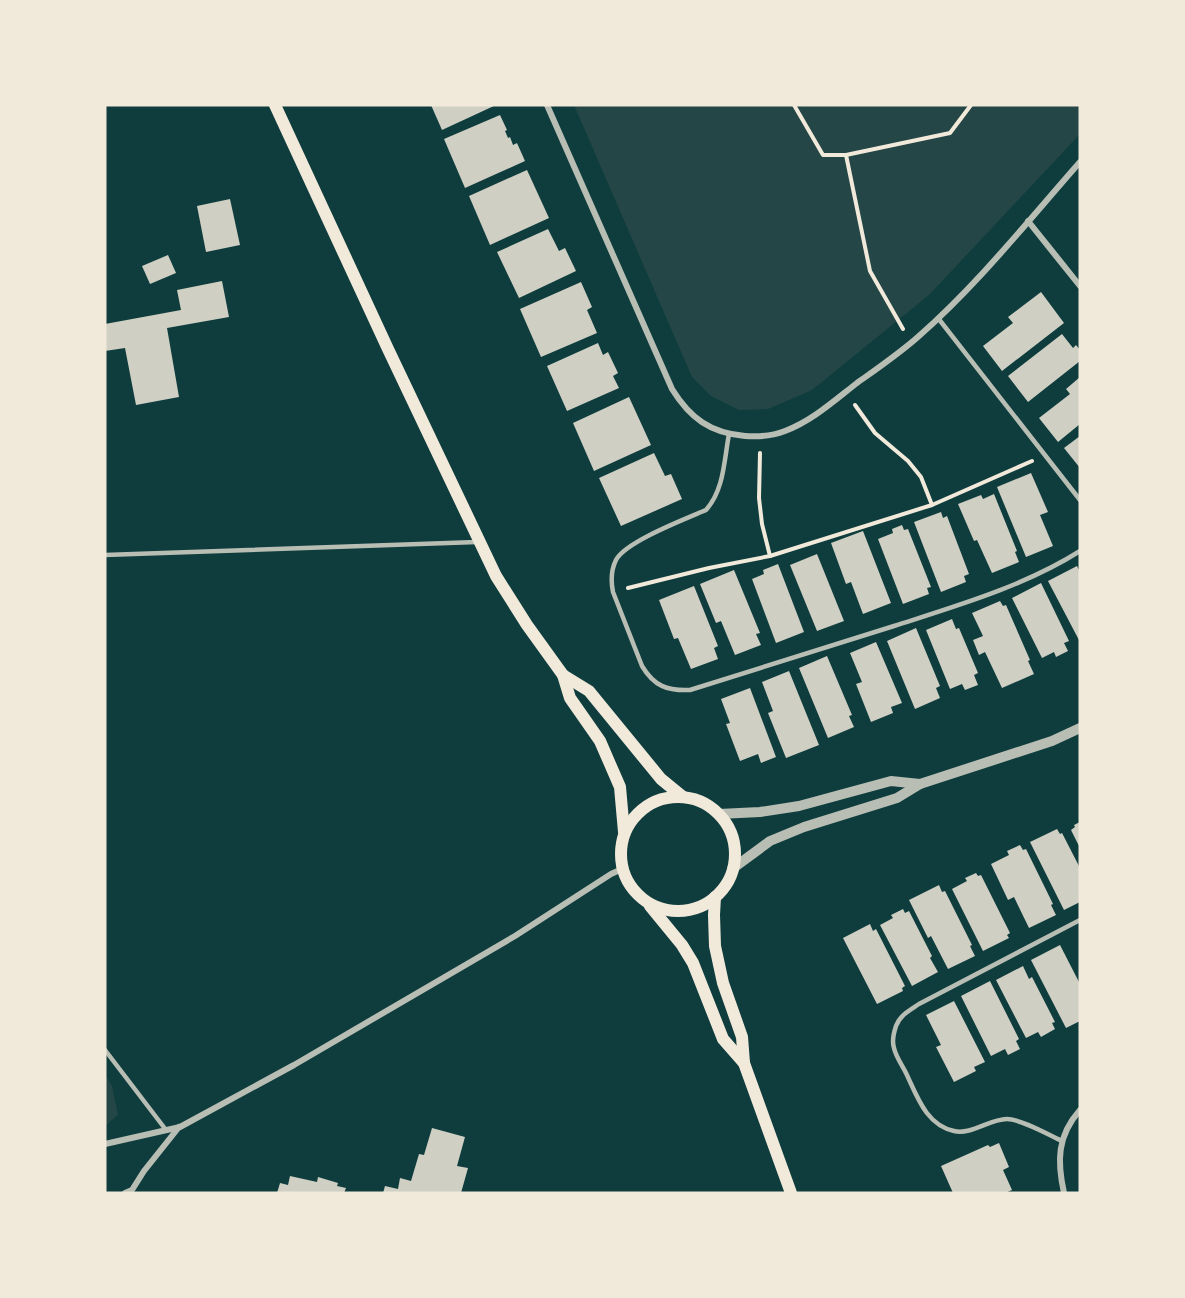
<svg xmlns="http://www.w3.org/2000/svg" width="1185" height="1298" viewBox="0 0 1185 1298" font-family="Roboto,sans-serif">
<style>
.green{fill:#244646}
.building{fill:#cfcfc3}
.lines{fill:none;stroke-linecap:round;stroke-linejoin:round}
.path{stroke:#f1e9da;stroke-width:4}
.service{stroke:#b8beb3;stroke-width:4.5}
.minor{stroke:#b8beb3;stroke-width:6}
.tertiary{stroke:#b8beb3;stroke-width:10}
.secondary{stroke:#f1e9da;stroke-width:12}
</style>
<rect width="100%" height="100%" fill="#0f3d3e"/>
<g class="green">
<path d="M574,105H1080V134L929,295L812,390L768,409L739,410L711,396L692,377Z"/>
<path d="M105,1075L112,1086L118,1115L105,1126Z"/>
</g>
<g class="building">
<path d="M431,105H496L442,130Z"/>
<path d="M500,115L507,130L505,131L508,138L510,137L513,145L517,143L525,161L465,188L444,139Z"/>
<path d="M527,170L549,218L490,245L469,196Z"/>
<path d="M230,199L240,245L206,252L197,206Z"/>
<path d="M548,229L559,251L565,248L576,271L519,298L497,252Z"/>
<path d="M168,255L176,273L150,284L142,266Z"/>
<path d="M222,281L229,317L167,328L179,397L136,405L125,348L105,351V324L181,310L177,290Z"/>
<path d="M581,282L592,307L587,310L597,333L541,357L520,309Z"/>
<path d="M1041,292L1064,323L1002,371L983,346L1013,323L1008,317Z"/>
<path d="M1062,334L1073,348L1076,345L1080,350V361L1028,402L1008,376Z"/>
<path d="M598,343L603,355L608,352L618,373L613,376L619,388L567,411L547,366Z"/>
<path d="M1080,377V424L1058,442L1039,418L1070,394L1066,389Z"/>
<path d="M629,397L651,445L594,471L573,423Z"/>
<path d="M1080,436V468L1064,448Z"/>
<path d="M654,453L665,476L671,474L682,499L621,526L599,478Z"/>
<path d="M1031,473L1048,512L1040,515L1053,546L1026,557L997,487Z"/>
<path d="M994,494L1017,551L1015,552L1019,562L992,573L977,540L974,541L958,504L981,495L983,499Z"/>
<path d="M941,512L943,518L947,516L969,574L964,576L966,582L941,592L914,522Z"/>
<path d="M902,525L904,530L908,529L931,587L927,588L929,594L903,604L878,539L893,533L892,529Z"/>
<path d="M863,531L891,603L863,614L851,582L846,584L831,543Z"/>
<path d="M817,554L844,621L817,631L790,565Z"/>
<path d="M778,564L804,632L776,643L752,579L764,574L763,570Z"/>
<path d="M1077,566L1080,572V642L1048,581Z"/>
<path d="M734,570L760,633L756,634L761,645L735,655L721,621L716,623L700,584Z"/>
<path d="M1041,583L1069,641L1064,643L1068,651L1056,657L1054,652L1042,658L1012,598Z"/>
<path d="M694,586L718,646L714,648L718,659L691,669L678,638L674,639L659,600Z"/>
<path d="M1000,601L1003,606L1006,605L1030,660L1028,661L1034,674L1002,688L985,652L979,655L973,640L983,636L972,613Z"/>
<path d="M952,619L956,629L959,628L978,673L974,675L978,685L965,690L962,684L950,689L926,630Z"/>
<path d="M916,628L940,686L936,688L940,698L915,709L887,641Z"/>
<path d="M876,642L902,703L891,707L893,713L871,722L856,684L862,682L850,653Z"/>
<path d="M827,656L852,715L849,716L854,727L828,738L799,668Z"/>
<path d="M789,671L819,745L786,758L768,713L773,711L762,682Z"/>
<path d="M750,688L776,757L761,763L758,754L740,761L726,724L730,723L721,699Z"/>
<path d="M1080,822V848L1071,830L1075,827L1074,825Z"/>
<path d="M1057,829L1060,834L1062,833L1080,868V902L1064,910L1030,842Z"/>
<path d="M1020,845L1023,850L1026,849L1053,904L1051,905L1056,915L1029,928L1014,897L1008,900L991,864L1009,855L1007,851Z"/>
<path d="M976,873L978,876L981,875L1010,933L1007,935L1009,938L983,951L952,889L967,881L965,878Z"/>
<path d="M939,885L942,892L945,891L972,945L970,946L975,956L948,969L931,936L928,938L909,900Z"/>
<path d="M903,909L905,913L909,911L932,956L930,958L938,972L912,986L880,925L893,918L891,915Z"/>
<path d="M870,924L873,931L876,929L905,986L902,988L903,991L877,1004L843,938Z"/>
<path d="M1060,945L1080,984V1021L1066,1028L1031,960Z"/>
<path d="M1023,966L1029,979L1032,977L1055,1022L1052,1023L1055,1029L1041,1037L1038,1032L1026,1038L996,980Z"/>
<path d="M990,981L1019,1039L1016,1041L1020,1049L1008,1055L1005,1049L991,1056L961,996Z"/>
<path d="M954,1001L985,1062L974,1067L976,1071L954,1082L936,1047L941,1045L926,1015Z"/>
<path d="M432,1128L465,1137L457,1166L468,1168L461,1193H383L385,1186L398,1189L400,1178L411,1181L419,1154L424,1155Z"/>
<path d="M999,1143L1009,1167L1003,1170L1012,1190L1005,1193H953L941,1166L988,1145L990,1147Z"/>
<path d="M290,1176L317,1182L318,1177L338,1183L337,1186L346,1188L344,1193H277L280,1183L288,1185Z"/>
</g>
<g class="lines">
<g class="path">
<path d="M794,105L823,155H846L950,133L971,105"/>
<path d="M846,155L870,271L903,329"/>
<path d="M855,405L875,433L908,461L921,477L932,505"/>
<path d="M760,453L759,498L762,524L770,556"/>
<path d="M628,588L709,568L770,556L932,505L1032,461"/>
</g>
<g class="service">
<path d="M938,318L1080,500"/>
<path d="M729,434C724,461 724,490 706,510C685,519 625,542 616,560C611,570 611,582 613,592L642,666C654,686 667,691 690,690C758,668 826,647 894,626C956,606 1025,586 1080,551"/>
<path d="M105,555L477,542"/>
<path d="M105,1050L166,1130"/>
<path d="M1062,1141C1049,1135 1021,1119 1007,1119C989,1119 972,1135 954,1131C926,1125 917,1096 906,1073C902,1065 896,1057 894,1048C892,1042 894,1032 896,1026C900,1015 910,1010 919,1004L1080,920"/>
</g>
<g class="minor">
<path d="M547,105L672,389C690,418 710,433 745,436C758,437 772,436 785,431C812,421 835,400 857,383C878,368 900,353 919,336C978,284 1028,221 1080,162"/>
<path d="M1028,221L1080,286"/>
<path d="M105,1144L180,1127L294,1065L515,936L611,874L622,869"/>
<path d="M125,1193L132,1190L144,1171L179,1127"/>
<path d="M1064,1193C1057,1161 1057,1136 1080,1110"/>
</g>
<g class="tertiary">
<path d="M719,814L760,812L799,806L891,781L920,784"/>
<path d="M732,869L770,841L804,827L897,798L920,784L1052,741L1080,728"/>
</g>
<g class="secondary">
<path d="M275,105L388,349L496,576L527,625L563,675L570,698L600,741L620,787L624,832"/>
<path d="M563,675L589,691L661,779L683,797"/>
<circle cx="678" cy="854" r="57"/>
<path d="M715,897L714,915L715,946L723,983L742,1037L744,1063L791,1193"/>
<path d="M650,906L682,945L693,963L723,1039L744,1063"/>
</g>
</g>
<rect width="1185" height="1298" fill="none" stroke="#f1e9da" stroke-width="213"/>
</svg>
